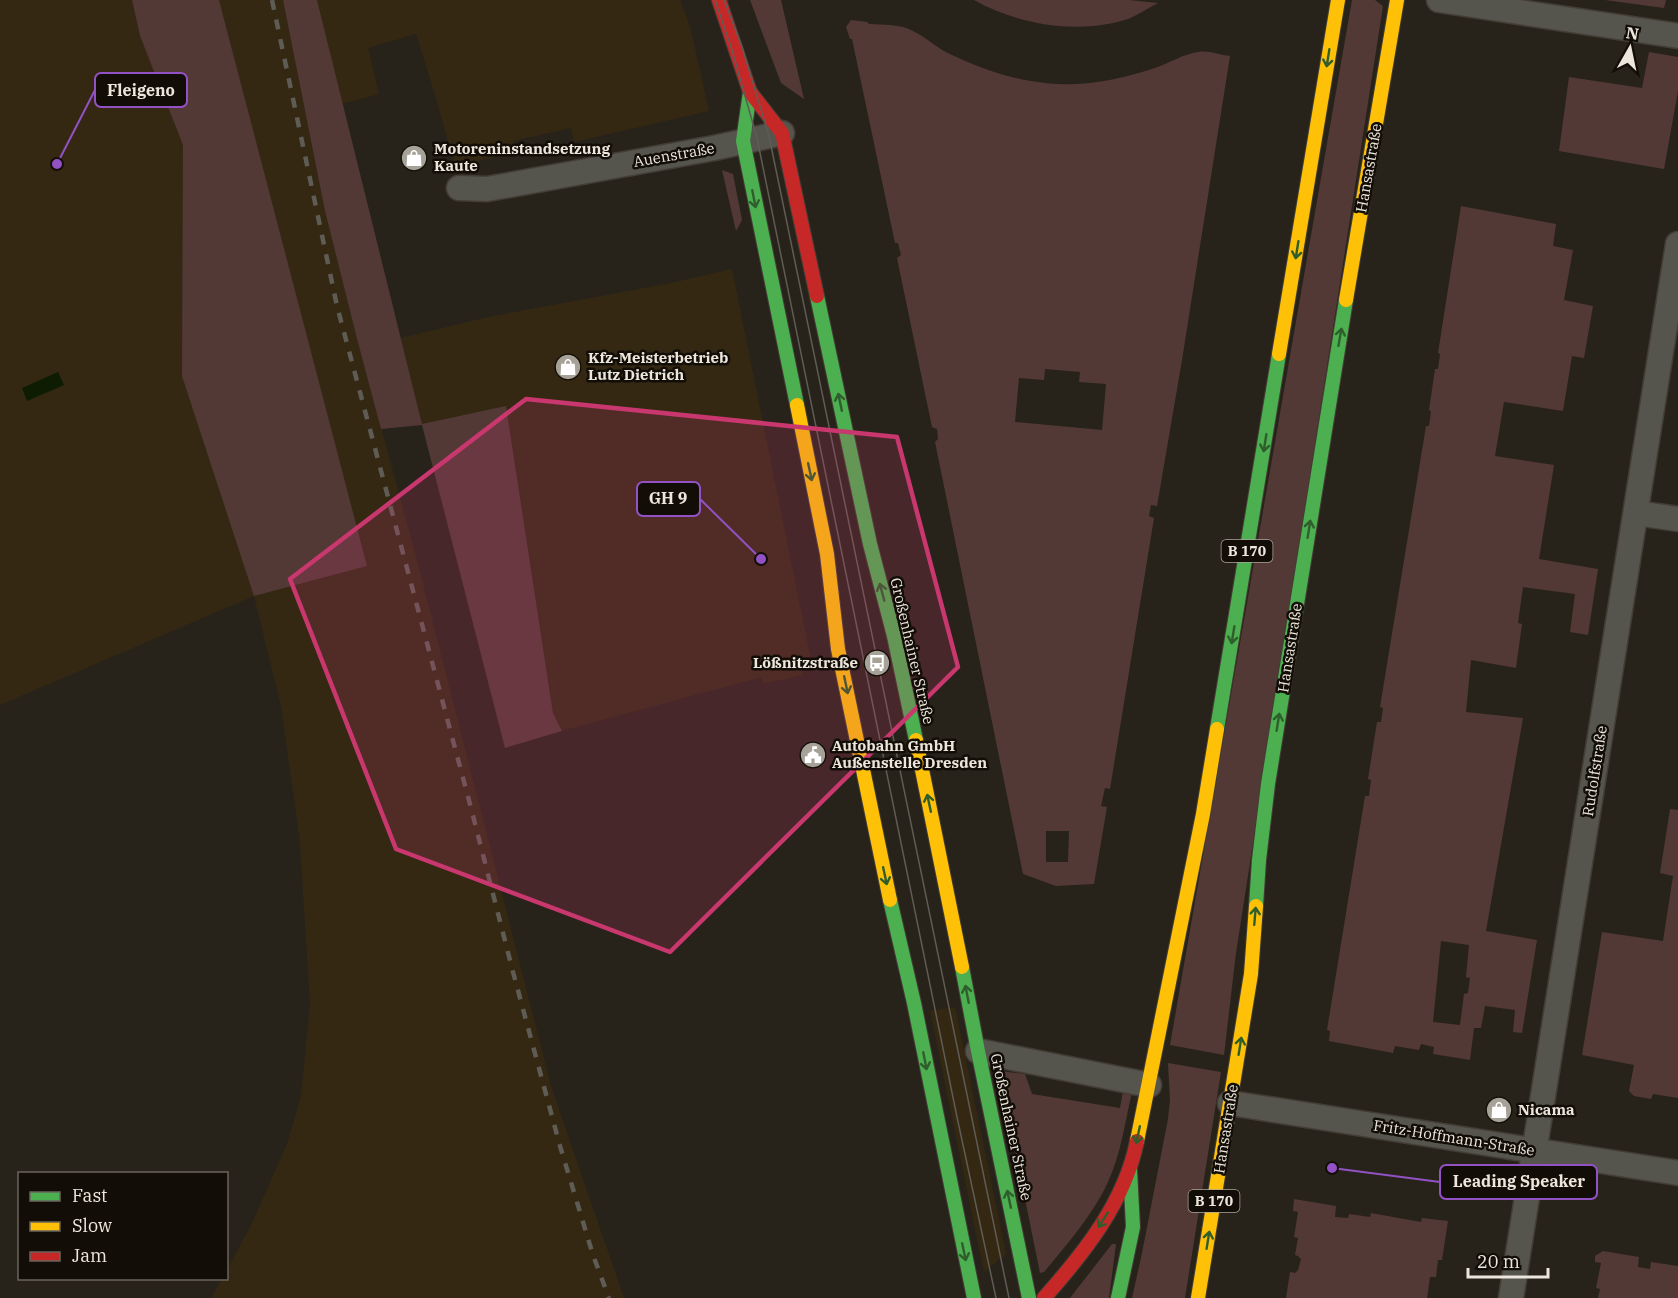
<svg xmlns="http://www.w3.org/2000/svg" width="1678" height="1298" viewBox="0 0 1678 1298" font-family="'IBM Plex Serif',serif">
<style>
.built{fill:#342813}
.green{fill:#523935;fill-rule:evenodd}
.water{fill:#0e1c02}
.lines{fill:none;stroke-linecap:round;stroke-linejoin:round}
.street-casing{stroke:#433d36;stroke-width:27}
.fast-casing{stroke:#433d36;stroke-width:16}
.slow-casing{stroke:#433d36;stroke-width:16}
.jam-casing{stroke:#433d36;stroke-width:16}
.street{stroke:#55544d;stroke-width:24}
.fast{stroke:#4caf50;stroke-width:14}
.slow{stroke:#ffc107;stroke-width:14}
.jam{stroke:#c62828;stroke-width:14}
.tram{stroke:#5f5c56;stroke-width:1.5}
.rail{stroke:#5f5c56;stroke-width:4.5;stroke-dasharray:10 10;stroke-linecap:butt}
.oneway{stroke:#2f5e2c}
.marked{fill:#c8376e;fill-opacity:0.2;stroke:#c8376e;stroke-width:4.5;stroke-linejoin:round}
.labels{text-anchor:middle;stroke-width:5;stroke-linejoin:round;paint-order:stroke}
.shield{fill:#120e07;stroke:#aba59c;stroke-width:1.5}
.shield-label{font-size:14px;font-weight:bold;fill:#ece6dc}
.poi-label{font-size:15px;font-weight:bold;fill:#ece6dc;stroke:#120e07;text-anchor:start}
.street-label{font-size:15px;fill:#ece6dc;stroke:#120e07}
.leader{fill:none;stroke:#9251c5;stroke-width:2}
.callout-dot{fill:#9251c5;stroke:#120e07;stroke-width:2}
.callout{fill:#120e07;stroke:#9251c5;stroke-width:2}
.callout-label{font-size:16px;text-anchor:middle;font-weight:bold;fill:#ece6dc}
</style>
<rect width="100%" height="100%" fill="#28231a"/>
<g class="built">
<path d="M0,0H132L140,36L183,145V238L366,566L219,0H283L325,211L356,335L417,560L551,1086L624,1298H211L222,1279L226,1278L227,1270L253,1221L287,1144L301,1097L310,1004L300,842L281,706L254,596L0,705Z"/>
<path d="M317,0H680L690,26L709,111L574,142L571,128L513,141L515,153L455,166L433,88L416,34L368,48L379,94L342,104Z"/>
<path d="M732,269L811,660L800,663L803,675L763,684L762,677L562,731L553,713L506,407L422,425L401,338L488,317L671,283Z"/>
<path d="M955,1007L1006,1254L984,1272L930,1011Z"/>
</g>
<g class="green">
<path d="M132,0H219L367,566L254,596L182,376L183,145L140,36Z"/>
<path d="M283,0H317L422,424L506,406L553,713L562,731L505,748L422,425L381,429L356,335L325,211Z"/>
<path d="M750,0H781L804,99L781,83Z"/>
<path d="M974,0H1129L1158,3C1148,8 1138,15 1128,19C1079,35 1018,25 974,0Z"/>
<path d="M1352,0H1375L1383,6L1236,953L1224,1055L1170,1045Z"/>
<path d="M1605,0H1666L1664,8Z"/>
<path d="M851,20L867,22L869,24C883,25 901,24 913,31C927,38 938,49 952,55C986,71 1020,82 1057,84C1090,86 1125,78 1155,68C1169,63 1184,54 1198,52C1208,50 1220,55 1230,56L1182,360L1157,506L1151,505L1149,516L1154,518L1110,789L1105,788L1101,806L1107,807L1094,884L1056,886L1023,874L935,442L938,439L937,429L932,427L897,258L901,255L898,243H895L852,39H850L846,27ZM1045,369L1080,372L1079,382L1106,384L1102,430L1015,422L1019,378L1044,380ZM1046,831H1069L1068,862H1046Z"/>
<path d="M1649,52L1678,57V91L1664,169L1559,151L1569,77L1642,88Z"/>
<path d="M722,170L733,174L742,220L736,231Z"/>
<path d="M1461,206L1556,224L1553,246L1573,250L1564,300L1593,306L1584,358L1572,356L1563,411L1504,402L1495,456L1554,465L1539,559L1598,569L1588,635L1570,632L1575,594L1523,587L1518,623L1522,624L1516,668L1471,660L1466,712L1523,718L1486,931L1537,940L1522,1033L1513,1032L1515,1010L1485,1006L1481,1028H1474L1470,1060L1433,1054L1434,1047L1421,1044L1419,1050L1395,1046L1393,1053L1329,1041L1330,1031L1327,1030L1365,796H1369L1371,780L1368,779L1377,722H1381L1383,708L1380,707L1426,426H1429L1431,411L1429,410L1435,369H1438L1440,354L1438,353ZM1441,941L1469,945L1466,977L1470,978L1468,993L1464,994L1460,1025L1433,1022Z"/>
<path d="M1670,809L1678,810V1098L1653,1094L1651,1099L1634,1096L1629,1091L1634,1065L1582,1055L1602,932L1663,941L1673,876L1660,873Z"/>
<path d="M1168,1063L1221,1072L1185,1298H1132L1141,1258L1168,1119L1170,1100Z"/>
<path d="M999,1071L1025,1074L1032,1094L1120,1108L1123,1091L1132,1092C1125,1122 1121,1154 1108,1182C1093,1215 1067,1244 1044,1272L1040,1273Z"/>
<path d="M1294,1199L1336,1206L1335,1217L1348,1218L1349,1214L1370,1217L1371,1213L1421,1222L1422,1218L1448,1221L1442,1260H1438L1436,1277H1430L1427,1298H1286L1290,1272L1295,1273L1298,1270L1301,1259L1298,1256L1295,1255L1298,1238L1294,1237L1298,1212L1293,1211Z"/>
<path d="M1112,1244H1116L1109,1298H1070Z"/>
<path d="M1603,1251L1639,1257L1638,1267L1650,1269L1651,1262L1678,1266V1298H1598L1600,1289L1596,1288L1601,1263L1595,1262V1256Z"/>
</g>
<path class="water" d="M58,372L64,385L27,401L22,388Z"/>
<g class="lines">
<g class="street-casing">
<g id="street">
<path d="M1439,0L1678,36"/>
<path d="M459,188L487,189L714,148L782,133"/>
<path d="M1636,513L1678,519"/>
<path d="M978,1051L1149,1085"/>
<path d="M1230,1103L1678,1173"/>
<path d="M1511,1298L1678,244"/>
</g>
</g>
<g class="fast-casing">
<g id="fast">
<path d="M750,92L743,141L797,405"/>
<path d="M817,296L870,544L894,636L916,740"/>
<path d="M1217,729L1279,354"/>
<path d="M890,900L914,1003L974,1298"/>
<path d="M1256,906L1259,860L1268,784L1346,300"/>
<path d="M962,967L978,1051L1029,1298"/>
<path d="M1118,1298L1133,1227L1130,1170"/>
</g>
</g>
<g class="slow-casing">
<g id="slow">
<path d="M1346,300L1397,0"/>
<path d="M1279,354L1338,0"/>
<path d="M797,405L827,554L838,649L890,900"/>
<path d="M916,740L962,967"/>
<path d="M1137,1141L1203,814L1217,729"/>
<path d="M1198,1298L1251,974L1256,906"/>
</g>
</g>
<g class="jam-casing">
<g id="jam">
<path d="M719,0L750,92L782,133L817,296"/>
<path d="M1044,1298C1084,1253 1125,1202 1137,1141"/>
</g>
</g>
<use href="#street" class="street"/>
<use href="#fast" class="fast"/>
<use href="#slow" class="slow"/>
<use href="#jam" class="jam"/>
<g class="tram">
<path d="M715,0L732,50L757,138L957,1117L996,1298"/>
<path d="M724,0L742,47L769,136L1009,1298"/>
</g>
<path class="rail" d="M272,0L337,306L471,808L513,972L560,1146L593,1255L609,1298"/>
</g>
<defs><path id="oneway-shaft" d="M-6 0H5M1.5-3L5.5 0L1.5 3" fill="none" stroke-width="1.6" stroke-linecap="round" stroke-linejoin="round" transform="scale(1.5)"/></defs>
<g class="oneway">
<use href="#oneway-shaft" transform="translate(1328 58) rotate(99)"/>
<use href="#oneway-shaft" transform="translate(754 199) rotate(79)"/>
<use href="#oneway-shaft" transform="translate(1297 250) rotate(99)"/>
<use href="#oneway-shaft" transform="translate(1340 337) rotate(-80)"/>
<use href="#oneway-shaft" transform="translate(840 402) rotate(-102)"/>
<use href="#oneway-shaft" transform="translate(1265 443) rotate(99)"/>
<use href="#oneway-shaft" transform="translate(810 472) rotate(78)"/>
<use href="#oneway-shaft" transform="translate(1309 529) rotate(-81)"/>
<use href="#oneway-shaft" transform="translate(882 592) rotate(-105)"/>
<use href="#oneway-shaft" transform="translate(1233 635) rotate(99)"/>
<use href="#oneway-shaft" transform="translate(846 685) rotate(78)"/>
<use href="#oneway-shaft" transform="translate(1278 722) rotate(-81)"/>
<use href="#oneway-shaft" transform="translate(929 803) rotate(-102)"/>
<use href="#oneway-shaft" transform="translate(885 876) rotate(78)"/>
<use href="#oneway-shaft" transform="translate(1255 916) rotate(-85)"/>
<use href="#oneway-shaft" transform="translate(967 994) rotate(-101)"/>
<use href="#oneway-shaft" transform="translate(1240 1046) rotate(-81)"/>
<use href="#oneway-shaft" transform="translate(925 1061) rotate(79)"/>
<use href="#oneway-shaft" transform="translate(1138 1135) rotate(102)"/>
<use href="#oneway-shaft" transform="translate(1009 1199) rotate(-102)"/>
<use href="#oneway-shaft" transform="translate(1103 1220) rotate(123)"/>
<use href="#oneway-shaft" transform="translate(1208 1240) rotate(-81)"/>
<use href="#oneway-shaft" transform="translate(964 1252) rotate(78)"/>
</g>
<path class="marked" d="M526,399L897,437L958,667L670,952L396,849L290,579Z"/>
<defs>
<g id="shop-disc" transform="scale(1.35)"><circle r="9.5" fill="#a7a298" stroke="#120e07"/><path d="M-5-2.5h2.3a2.7 3.5 0 0 1 5.4 0H5L5.5 6h-11ZM-1.5-2.5h3a1.5 2.3 0 0 0-3 0Z" fill="#fff"/></g>
<g id="bus-disc" transform="scale(1.35)"><circle r="9.5" fill="#a7a298" stroke="#120e07"/><path d="M-5-6H5V4H4V6H2V4H-2V6H-4V4H-5ZM-3.5-4V0h7V-4ZM-3.5 1.2v1.5H-2V1.2ZM2 1.2v1.5H3.5V1.2Z" fill="#fff"/></g>
<g id="civic-disc" transform="scale(1.35)"><circle r="9.5" fill="#a7a298" stroke="#120e07"/><path d="M-.6-6.5H3V-4.5H.6V-3L4-1V1h2V6H-6V1h2V-1L-.6-3ZM-1.2 2.5V6h2.4V2.5Z" fill="#fff"/></g>
</defs>
<g fill-rule="evenodd">
<use href="#shop-disc" x="414" y="158"/>
<use href="#shop-disc" x="568" y="367"/>
<use href="#bus-disc" x="877" y="663"/>
<use href="#civic-disc" x="813" y="755"/>
<use href="#shop-disc" x="1499" y="1110"/>
</g>
<g class="labels">
<g class="shield">
<rect x="1221.5" y="540" width="51" height="22" rx="4.5"/>
<rect x="1188.5" y="1190" width="51" height="22" rx="4.5"/>
</g>
<g class="shield-label">
<text x="1247" y="556">B 170</text>
<text x="1214" y="1206">B 170</text>
</g>
<g class="poi-label">
<text x="434" y="154">Motoreninstandsetzung<tspan x="434" dy="17">Kaute</tspan></text>
<text x="588" y="363">Kfz-Meisterbetrieb<tspan x="588" dy="17">Lutz Dietrich</tspan></text>
<text x="858" y="668" text-anchor="end">Lößnitzstraße</text>
<text x="832" y="751">Autobahn GmbH<tspan x="832" dy="17">Außenstelle Dresden</tspan></text>
<text x="1518" y="1115">Nicama</text>
</g>
<g class="street-label">
<text transform="translate(674 155) rotate(-10)" y="5">Auenstraße</text>
<text transform="translate(1369 168) rotate(-80)" y="5">Hansastraße</text>
<text transform="translate(1290 648) rotate(-81)" y="5">Hansastraße</text>
<text transform="translate(912 651) rotate(77)" y="5">Großenhainer Straße</text>
<text transform="translate(1595 771) rotate(-81)" y="5">Rudolfstraße</text>
<text transform="translate(1011 1127) rotate(78)" y="5">Großenhainer Straße</text>
<text transform="translate(1226 1129) rotate(-81)" y="5">Hansastraße</text>
<text transform="translate(1454 1138) rotate(9)" y="5">Fritz-Hoffmann-Straße</text>
</g>
</g>
<path class="leader" d="M57 164L95 90M761 559L700 499M1332 1168L1440 1182"/>
<g class="callout-dot">
<circle cx="57" cy="164" r="6"/>
<circle cx="761" cy="559" r="6"/>
<circle cx="1332" cy="1168" r="6"/>
</g>
<g class="callout">
<rect x="95" y="73" width="92" height="34" rx="6"/>
<rect x="637" y="482" width="63" height="34" rx="6"/>
<rect x="1440" y="1165" width="157" height="34" rx="6"/>
</g>
<g class="callout-label">
<text x="141" y="96">Fleigeno</text>
<text x="668" y="504">GH 9</text>
<text x="1519" y="1187">Leading Speaker</text>
</g>
<rect x="18" y="1172" width="210" height="108" fill="#120e07" stroke="#69645c" stroke-width="1.5"/>
<rect x="30" y="1192" width="30" height="9" fill="#4caf50" stroke="#69645c" stroke-width="1.5"/>
<text x="72" y="1202" font-size="18" fill="#ece6dc">Fast</text>
<rect x="30" y="1222" width="30" height="9" fill="#ffc107" stroke="#69645c" stroke-width="1.5"/>
<text x="72" y="1232" font-size="18" fill="#ece6dc">Slow</text>
<rect x="30" y="1252" width="30" height="9" fill="#c62828" stroke="#69645c" stroke-width="1.5"/>
<text x="72" y="1262" font-size="18" fill="#ece6dc">Jam</text>
<g transform="translate(1630 48) rotate(9)" stroke="#120e07" stroke-width="4.5" paint-order="stroke">
<path d="M0-4.5L10 22L0 15L-10 22Z" fill="#ece6dc"/>
<text y="-9" font-size="16" font-weight="bold" text-anchor="middle" fill="#ece6dc">N</text>
</g>
<path d="M1468 1268v9h80v-9" fill="none" stroke="#ece6dc" stroke-width="3"/>
<text x="1477" y="1268" font-size="18" fill="#ece6dc" stroke="#120e07" stroke-width="4.5" paint-order="stroke">20 m</text>
</svg>
